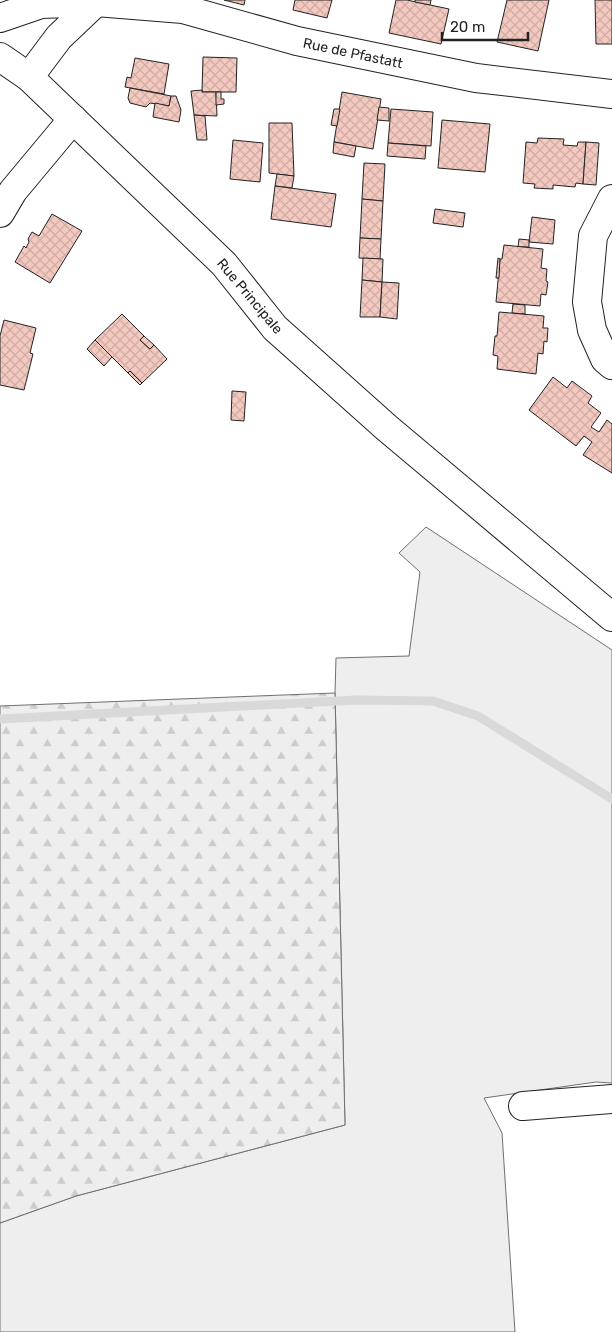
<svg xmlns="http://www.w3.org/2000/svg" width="612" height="1332" viewBox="0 0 612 1332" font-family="Rubik,sans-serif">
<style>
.green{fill:#eee;stroke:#6f6f6f}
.forest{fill:url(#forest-firs);stroke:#6f6f6f}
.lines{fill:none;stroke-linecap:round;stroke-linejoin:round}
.stream{stroke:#d9d9d9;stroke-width:9}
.building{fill:url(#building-cross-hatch);stroke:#222}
.minor-casing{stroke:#222;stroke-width:30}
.major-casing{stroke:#222;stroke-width:30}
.minor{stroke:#fff;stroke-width:28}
.major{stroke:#fff;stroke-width:28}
.labels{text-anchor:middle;stroke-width:4;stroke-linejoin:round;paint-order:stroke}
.street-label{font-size:14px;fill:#222;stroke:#fff}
</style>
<defs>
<pattern id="forest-firs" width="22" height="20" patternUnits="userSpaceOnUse" patternTransform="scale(1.25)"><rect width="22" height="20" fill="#eee"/><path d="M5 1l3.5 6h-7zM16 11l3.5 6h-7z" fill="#ccc"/></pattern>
<pattern id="building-cross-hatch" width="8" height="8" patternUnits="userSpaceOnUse" patternTransform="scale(1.25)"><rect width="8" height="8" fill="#f3c9c0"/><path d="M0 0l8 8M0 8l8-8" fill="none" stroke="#d0aca5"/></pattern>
</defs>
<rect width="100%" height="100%" fill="#fff"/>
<path class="green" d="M426,527L612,650V1083L596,1082L484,1098L502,1133L515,1332H0V1223L76,1196L345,1125L335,693L336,658L409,656L420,572L399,553Z"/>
<path class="forest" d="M335,693L345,1125L76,1196L0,1223V706Z"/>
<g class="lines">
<path class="stream" d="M0,719L356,700L433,701L478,716L612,799"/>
</g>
<g class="building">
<path d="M224,0H245L244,5Z"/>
<path d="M295,0H332L327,18L293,10Z"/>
<path d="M396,0H407L449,9L441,44L389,33Z"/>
<path d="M415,0H431L430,5L415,2Z"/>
<path d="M507,0H549L538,51L497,42Z"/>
<path d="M595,0H612V44H596Z"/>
<path d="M203,57L237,58L236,92H202Z"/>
<path d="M135,58L169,64L164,94L125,87L127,77L131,78Z"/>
<path d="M130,88L171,96L169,106L150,103L146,107L130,103L128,98Z"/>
<path d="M202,90V92H216L217,116L194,115L191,91Z"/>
<path d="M216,92H221V99H224V104L216,105Z"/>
<path d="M342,92L381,99L373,149L334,142Z"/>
<path d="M171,96H176L181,110L179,122L153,117L155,103L169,106Z"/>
<path d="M379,107L389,108V121L377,120Z"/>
<path d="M334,109H340L337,126L331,125Z"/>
<path d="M391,109L433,112L431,146L388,143Z"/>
<path d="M194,115L205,116L207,140H197Z"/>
<path d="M442,120L490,124L485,172L438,168Z"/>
<path d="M269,123H292L294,176L269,173Z"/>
<path d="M538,138L564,139L563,145L577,146L578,142H586L583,184L576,183L575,187L553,185V189L534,188L535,184L523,183L526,142L537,143Z"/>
<path d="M233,140L263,143L260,182L230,179Z"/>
<path d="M334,142L356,146L354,157L333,153Z"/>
<path d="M586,142L599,143L596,185L583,184Z"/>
<path d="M388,143L426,146L425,159L387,156Z"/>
<path d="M364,163L385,164L383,201L362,199Z"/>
<path d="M277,174L294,176L292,188L275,186Z"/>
<path d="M275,186L336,194L331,227L271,219Z"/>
<path d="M362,199L383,201L381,239L360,238Z"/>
<path d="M435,209L465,213L463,227L433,223Z"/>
<path d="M52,214L82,231L50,283L15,262L24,246L26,248L29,242L28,239L32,232L39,236Z"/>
<path d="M532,217L555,220L553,244L529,242Z"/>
<path d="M360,238L381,239L380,259L359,258Z"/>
<path d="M519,239L529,240V247H518Z"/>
<path d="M504,245L543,249L541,268L547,269L546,281L548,282L546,295L541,294L540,306L496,302L500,259H502Z"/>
<path d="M363,258L383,259L382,282L362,280Z"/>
<path d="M498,258L500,259L499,278H496Z"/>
<path d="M362,280L382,282L380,317H360Z"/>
<path d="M382,282L399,283L397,319L380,317Z"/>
<path d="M513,304L525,305V314L512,313Z"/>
<path d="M499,312L544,316L543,328H548L547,342L544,341L543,354L538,353L536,374L497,369L498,356L493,355L495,336H497Z"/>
<path d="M122,314L144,336L140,340L150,349L154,345L167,359L142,383L130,371L128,373L95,340Z"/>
<path d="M4,320L36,328L30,353L33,354L24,390L0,385V336Z"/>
<path d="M144,336L154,345L150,349L140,340Z"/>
<path d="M95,340L112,357L104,366L87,349Z"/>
<path d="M130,371L142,383L140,385L128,373Z"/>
<path d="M553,377L567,388L572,381L592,396L588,403L601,413L591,427L599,432L607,420L612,424V473L583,455L592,442L584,436L576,446L529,410Z"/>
<path d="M232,391L246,392L244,421L231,420Z"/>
</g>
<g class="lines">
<g class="minor-casing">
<g id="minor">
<path d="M96,0V2L183,9L297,41L476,78L612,94"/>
<path d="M0,18L41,4L96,2L59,37L29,77"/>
<path d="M612,199L593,236L587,302L592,330L605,359L612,365"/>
<path d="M0,213L13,191L73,119"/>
<path d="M523,1106L612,1099"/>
</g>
</g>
<g class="major-casing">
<path id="major" d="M0,57L29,77L224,264L275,328L387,428L612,617"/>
</g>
<use href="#minor" class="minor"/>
<use href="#major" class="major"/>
</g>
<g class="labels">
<g class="street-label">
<text transform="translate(353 53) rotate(12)" y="5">Rue de Pfastatt</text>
<text transform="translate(250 296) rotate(50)" y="5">Rue Principale</text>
</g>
</g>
<path d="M442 32v8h86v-8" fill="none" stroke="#222222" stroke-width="2.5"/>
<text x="450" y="32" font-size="15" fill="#222222" stroke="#ffffff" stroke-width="4" paint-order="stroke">20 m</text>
</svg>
